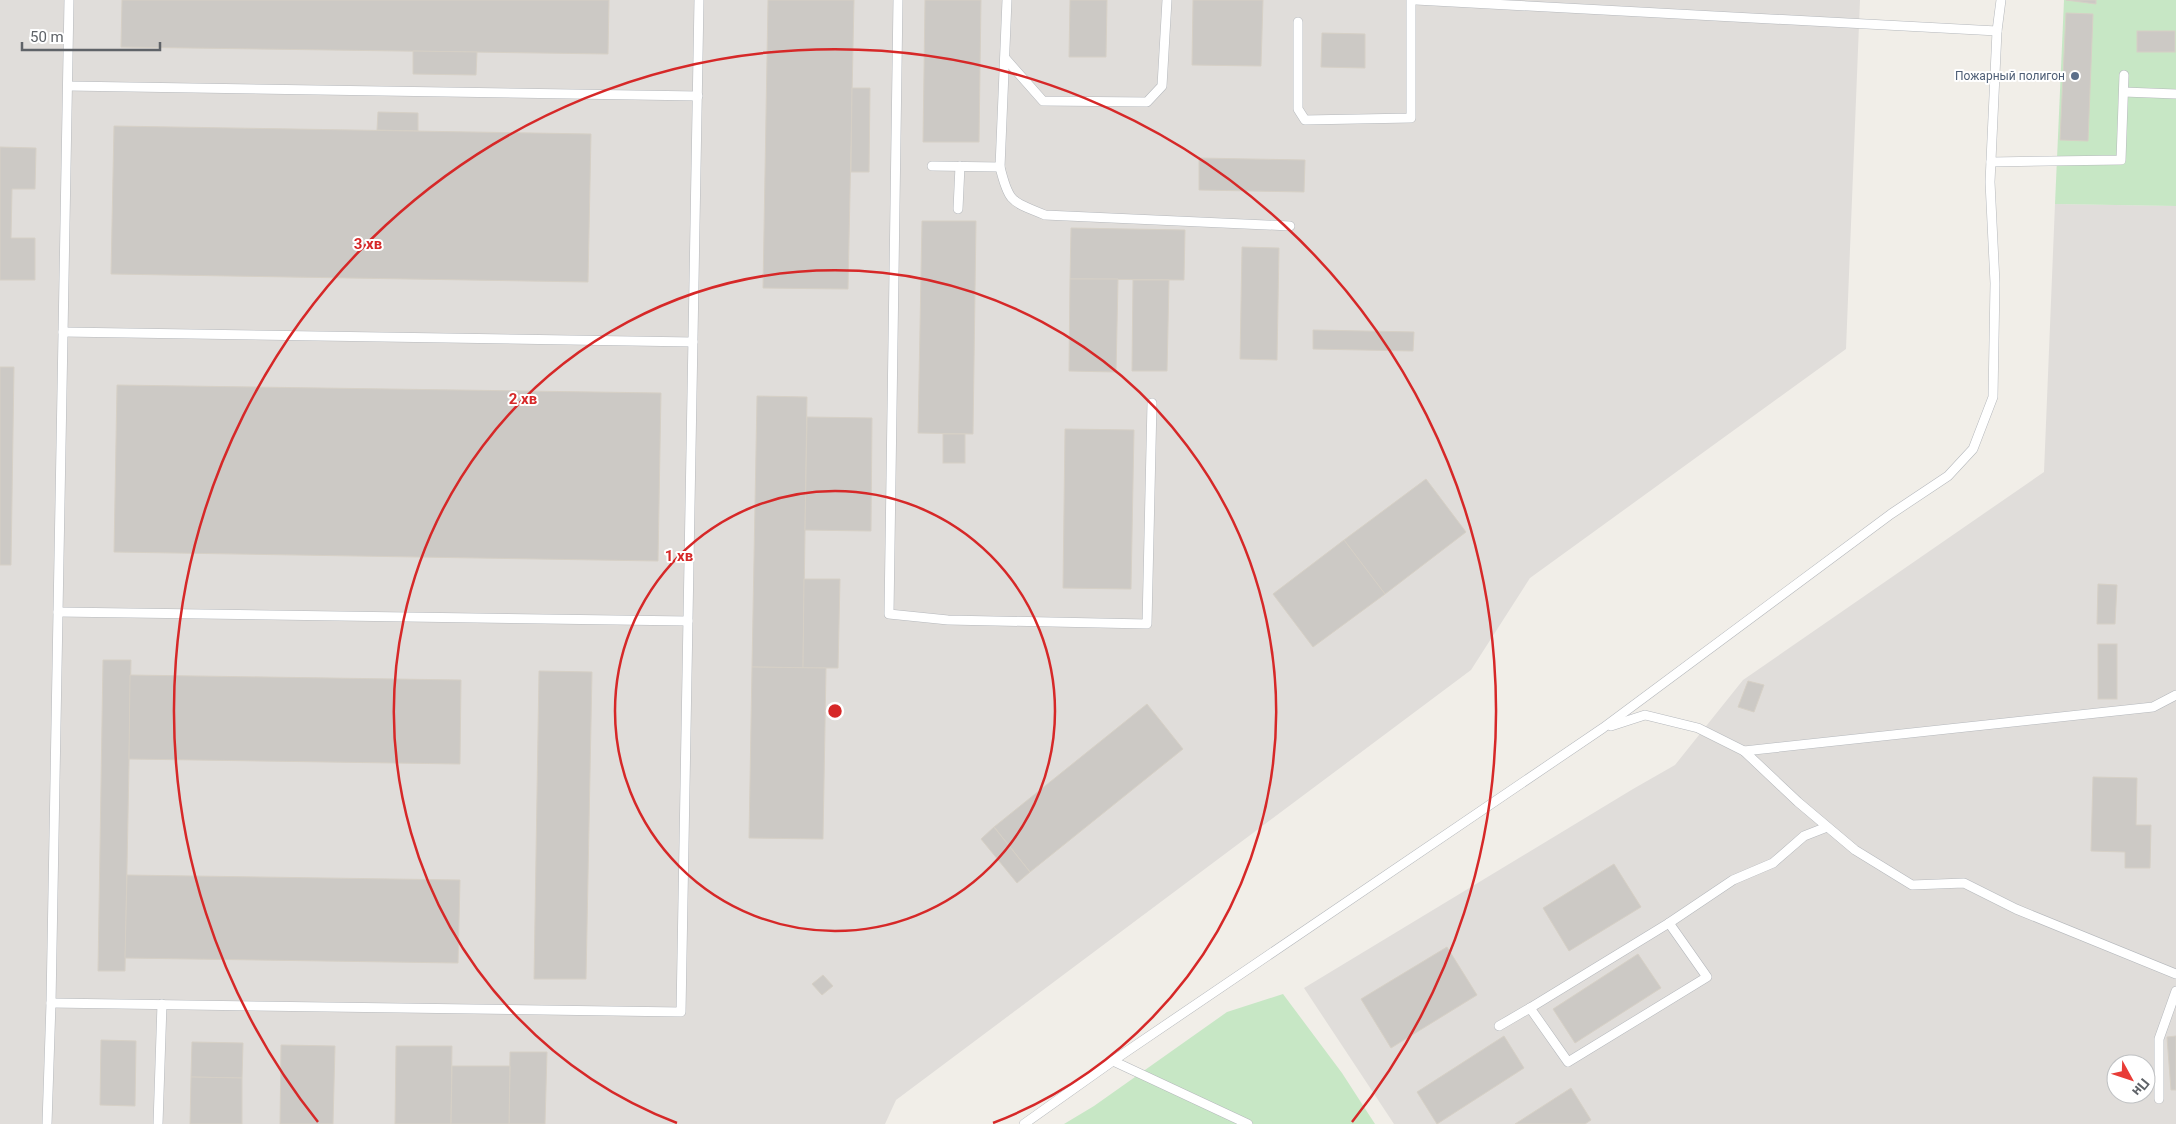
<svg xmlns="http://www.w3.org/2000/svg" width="2176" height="1124" viewBox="0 0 2176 1124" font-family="Roboto,sans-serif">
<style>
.industrial{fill:#e0ddda;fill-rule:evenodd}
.green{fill:#c7e7c5}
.building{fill:#ccc9c5;stroke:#d6d0c6}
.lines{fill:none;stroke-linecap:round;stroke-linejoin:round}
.lane-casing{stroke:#b5b8bc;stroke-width:10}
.lane{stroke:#fff;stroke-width:9}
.ring{fill:none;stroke:#d62828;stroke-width:2.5}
.service-dot{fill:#5c6f8a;stroke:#fff;stroke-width:2}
.labels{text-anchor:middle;stroke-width:4;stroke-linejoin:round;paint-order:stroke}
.service-label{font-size:12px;fill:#4e5e75;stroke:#fff;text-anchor:end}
.centre{fill:#d62828;stroke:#fff;stroke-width:2.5}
.ring-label{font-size:15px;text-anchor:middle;font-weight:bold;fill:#d62828;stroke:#fff;stroke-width:4;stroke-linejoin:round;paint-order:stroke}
</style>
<rect width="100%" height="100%" fill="#f1eee8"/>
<g class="industrial">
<path d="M0,0H1860L1846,349L1530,578L1471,670L896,1100L885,1124H0Z"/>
<path d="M2055,204L2176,206V1124H1394L1304,988L1633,789L1675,765L1743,680L2044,472ZM2116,1064H2146V1094H2116Z"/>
</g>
<g class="green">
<path d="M2064,0H2176V206L2055,204Z"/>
<path d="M1283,994L1342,1073L1375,1124H1064L1094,1106L1227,1012Z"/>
</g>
<g class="building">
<path d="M122,0H609L608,54L121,47Z"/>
<path d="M768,0H854L848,289L763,288Z"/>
<path d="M925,0H981L979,142H923Z"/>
<path d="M1070,0H1107L1106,57H1069Z"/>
<path d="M1193,0H1263L1261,66L1192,65Z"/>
<path d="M2066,0H2096V4Z"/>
<path d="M2066,13L2093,14L2088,141L2060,140Z"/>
<rect x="2137" y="31" width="38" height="21"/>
<path d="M1322,33L1365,34V68L1321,67Z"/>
<path d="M413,51L477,52L476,75L413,74Z"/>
<path d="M852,88H870L869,172H851Z"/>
<path d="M378,112L418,113V131L377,130Z"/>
<path d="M114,126L591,134L588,282L111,274Z"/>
<path d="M0,147L36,148L35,189H12L11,238H35V280H0Z"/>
<path d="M1199,158L1305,160L1304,192L1199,190Z"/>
<path d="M922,221H976L973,434L918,433Z"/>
<path d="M1071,228L1185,230L1184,280L1070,279Z"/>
<path d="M1242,247L1279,248L1277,360L1240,359Z"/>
<path d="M1070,279H1118L1116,372L1069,371Z"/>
<path d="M1133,280H1169L1167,371H1132Z"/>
<path d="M1313,330L1414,332L1413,351L1313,349Z"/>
<path d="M0,367H14L11,565H0Z"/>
<path d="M117,385L661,393L658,561L114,552Z"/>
<path d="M757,396L807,397L803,668L752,667Z"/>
<path d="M807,417L872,418L871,531L805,530Z"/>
<path d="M1065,429L1134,430L1131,589L1063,588Z"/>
<rect x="943" y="434" width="22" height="29"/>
<path d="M1426,479L1466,532L1385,594L1344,540Z"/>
<path d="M1344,540L1385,594L1313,647L1273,594Z"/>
<path d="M804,579H840L838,668H803Z"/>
<path d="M2098,584L2117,585L2115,624H2097Z"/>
<rect x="2098" y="644" width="19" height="55"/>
<path d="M103,660H131L125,971H98Z"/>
<path d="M752,667L826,668L823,839L749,838Z"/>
<path d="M539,671L592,672L586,979H534Z"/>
<path d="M130,675L461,680L460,764L129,759Z"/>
<path d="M1748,681L1764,685L1754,712L1738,707Z"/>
<path d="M1147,704L1183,749L1030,872L994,827Z"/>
<path d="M2093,777L2137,778L2136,825H2151L2150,868H2125V852L2091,851Z"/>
<path d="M994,827L1030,872L1017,883L981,839Z"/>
<path d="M1614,864L1641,907L1569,951L1543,908Z"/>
<path d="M127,875L460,880L458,963L125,958Z"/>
<path d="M1447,947L1477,995L1391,1048L1361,999Z"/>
<path d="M1638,954L1661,988L1575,1043L1553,1009Z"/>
<path d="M823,975L833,986L822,995L812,984Z"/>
<path d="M1504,1036L1524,1068L1437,1124L1417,1092Z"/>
<path d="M2176,1036V1090H2171L2167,1037Z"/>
<path d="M101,1040L136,1041L135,1106L100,1105Z"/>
<path d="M192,1042L243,1043L242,1078L191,1077Z"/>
<path d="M281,1045L335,1046L333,1124H280Z"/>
<path d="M396,1046H452L451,1124H395Z"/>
<path d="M510,1052H547L545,1124H509Z"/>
<path d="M452,1066H510L509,1124H451Z"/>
<path d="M191,1077L242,1078V1124H190Z"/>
<path d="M1571,1088L1591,1120L1585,1124H1515Z"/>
</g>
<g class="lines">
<g class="lane-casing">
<g id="lane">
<path d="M898,0L889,614L948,620L1147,624L1152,403"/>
<path d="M1007,0L1000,167C1009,204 1012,201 1045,215L1290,226"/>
<path d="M1416,0L1997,31"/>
<path d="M1298,22V109L1305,120L1411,118V0"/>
<path d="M1005,58L1043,101L1147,102L1162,86L1167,0"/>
<path d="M68,86L698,96"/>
<path d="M2124,92L2176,94"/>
<path d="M1991,162L2121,160L2124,75"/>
<path d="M932,166L1000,167"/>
<path d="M958,209L960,166"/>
<path d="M63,332L693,342"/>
<path d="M58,612L688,621"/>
<path d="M1611,726L1645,715L1698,728L1744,751L1798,802L1855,850L1912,885L1964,883L2016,909L2176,974"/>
<path d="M1744,751L2153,707L2176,695"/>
<path d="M51,1003L681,1012L699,0"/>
<path d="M1530,1008L1669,923"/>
<path d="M1499,1026L1530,1008L1568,1062L1707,977L1669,923L1733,880L1773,863L1804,836L1827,827"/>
<path d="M1113,1061L1248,1124"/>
<path d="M2159,1099V1039L2176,991"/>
<path d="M47,1124L51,1003L69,0"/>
<path d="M158,1124L162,1004"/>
<path d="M1024,1124L1117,1058L1603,728L1891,514L1948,476L1973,449L1993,397L1995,283L1990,182L1997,31L2001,0"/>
</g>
</g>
<use href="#lane" class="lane"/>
</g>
<g class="ring">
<circle cx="835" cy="711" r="220"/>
<path d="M677 1123A441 441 0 1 1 993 1123"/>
<path d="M318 1122A661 661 0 1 1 1352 1122"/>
</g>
<circle class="service-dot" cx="2075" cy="76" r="5"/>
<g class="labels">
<g class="service-label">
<text x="2065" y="80">Пожарный полигон</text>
</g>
</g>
<circle cx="835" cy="711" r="8" class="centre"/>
<g class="ring-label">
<text x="368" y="249">3 хв</text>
<text x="523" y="404">2 хв</text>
<text x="679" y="561">1 хв</text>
</g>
<g transform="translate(2131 1079) rotate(130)"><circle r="24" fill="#ffffff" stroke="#bfc1c3"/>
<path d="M0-4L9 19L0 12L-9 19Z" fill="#e83c37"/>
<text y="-8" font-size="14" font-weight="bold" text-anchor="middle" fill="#5f6368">Пн</text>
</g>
<path d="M22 42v8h138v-8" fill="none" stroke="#5f6368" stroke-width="2.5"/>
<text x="30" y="42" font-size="15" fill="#5f6368" stroke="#ffffff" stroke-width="4" paint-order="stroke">50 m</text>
</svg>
